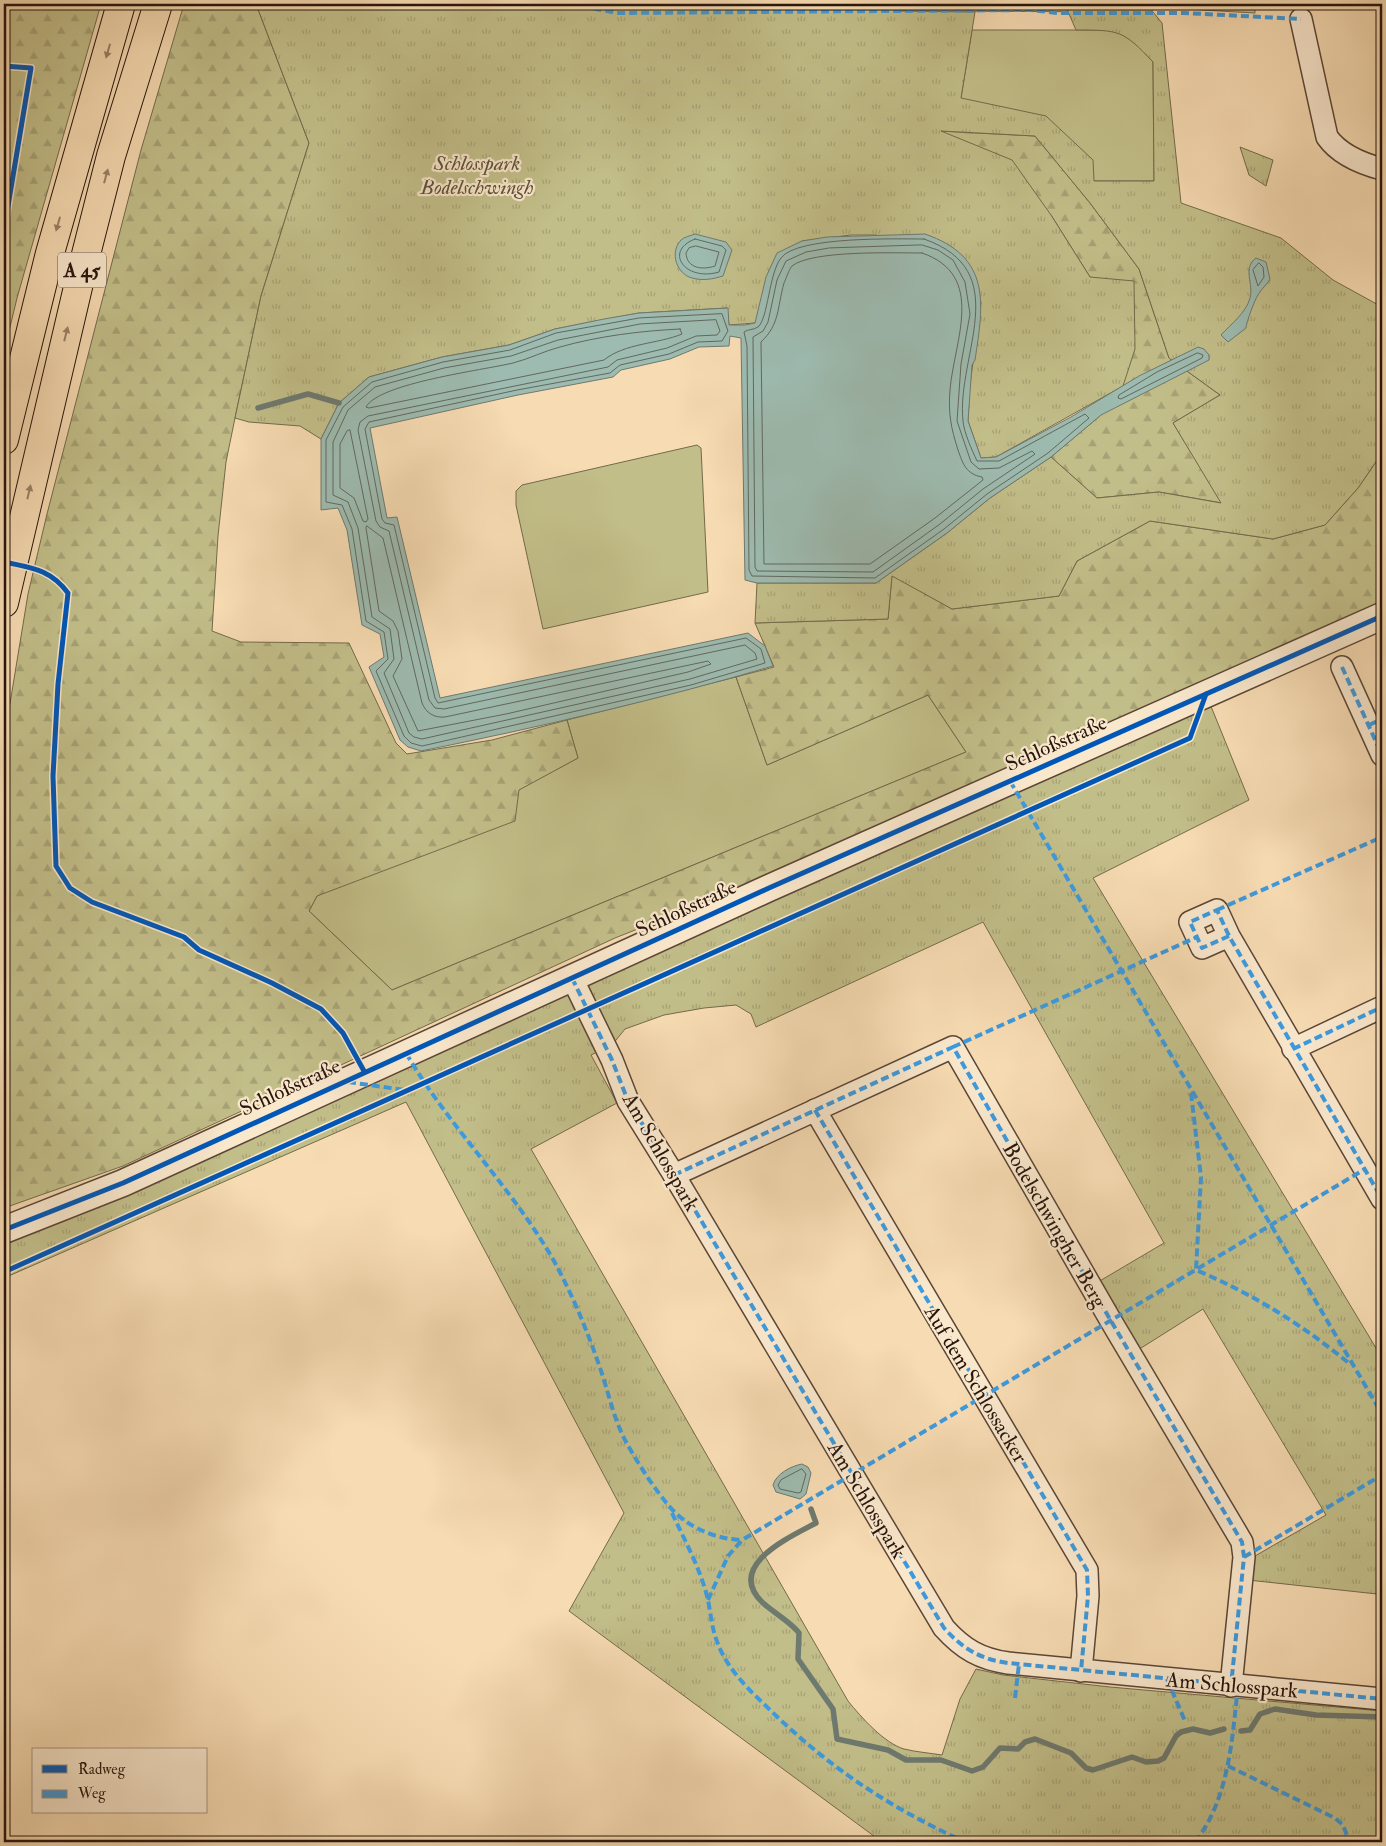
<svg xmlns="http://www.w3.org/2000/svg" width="1386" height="1846" viewBox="0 0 1386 1846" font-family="'IM FELL Double Pica',serif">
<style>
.green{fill:#c2be89;stroke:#746a4b}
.forest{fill:url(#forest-firs);stroke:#746a4b}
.park{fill:url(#park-tufts);stroke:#746a4b}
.water{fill:#9dbbb0;stroke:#6e796f}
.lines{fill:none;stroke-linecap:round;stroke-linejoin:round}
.shore{stroke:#62685e;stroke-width:1}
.stream{stroke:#6e796f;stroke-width:5.5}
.minor-casing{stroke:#5b4636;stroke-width:24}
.tertiary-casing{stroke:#5b4636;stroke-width:29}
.motorway-casing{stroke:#27150d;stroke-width:30}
.minor{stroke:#fae8cd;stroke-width:21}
.tertiary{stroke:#fae8cd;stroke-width:26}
.motorway{stroke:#f7dbb2;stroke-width:28}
.quiet{stroke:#3d9ade;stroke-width:4;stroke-dasharray:8 4;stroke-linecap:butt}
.cycleway-casing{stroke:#fae8cd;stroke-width:8}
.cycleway{stroke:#0057b8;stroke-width:5}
.oneway{fill:#998268}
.labels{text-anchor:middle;stroke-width:4.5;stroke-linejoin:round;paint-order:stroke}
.shield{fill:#fae8cd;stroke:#665447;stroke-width:1}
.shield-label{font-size:20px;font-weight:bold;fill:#27150d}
.park-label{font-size:21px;font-style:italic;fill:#5d5038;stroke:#fae8cd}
.street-label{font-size:21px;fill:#27150d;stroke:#fae8cd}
</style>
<defs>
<pattern id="forest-firs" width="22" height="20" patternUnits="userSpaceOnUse" patternTransform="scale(1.25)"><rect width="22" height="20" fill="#c2be89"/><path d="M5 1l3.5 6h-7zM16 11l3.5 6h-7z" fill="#a7a275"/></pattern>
<pattern id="park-tufts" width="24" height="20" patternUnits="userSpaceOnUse" patternTransform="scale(1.25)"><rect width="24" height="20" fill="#c2be89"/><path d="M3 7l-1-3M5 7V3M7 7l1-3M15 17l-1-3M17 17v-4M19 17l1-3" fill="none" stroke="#a7a275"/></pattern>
</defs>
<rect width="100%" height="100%" fill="#f7dbb2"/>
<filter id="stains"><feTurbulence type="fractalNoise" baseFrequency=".004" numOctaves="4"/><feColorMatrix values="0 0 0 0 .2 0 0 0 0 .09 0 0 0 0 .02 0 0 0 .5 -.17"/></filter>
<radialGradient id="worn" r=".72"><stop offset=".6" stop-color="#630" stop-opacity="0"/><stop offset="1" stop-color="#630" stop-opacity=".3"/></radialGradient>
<g class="green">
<path d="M895,4H1152V12L895,11Z"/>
<path d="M972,30H1115L1137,44L1153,62L1154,181H1094L961,98Z"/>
<path d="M697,445L701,448L708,592L543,629L516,505V491L522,485Z"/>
<path d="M736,677L767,765L928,695L966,752L392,990L309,911L317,896L578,758L567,720Z"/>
</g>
<g class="forest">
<path d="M4,4H101L17,298L4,352Z"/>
<path d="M184,4H256L309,143L261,296L235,418L226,462L218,536L212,631L241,642L349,643L396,743L407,754L492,740L567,720L578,758L519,790L515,821L317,896L309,911L392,990L966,752L928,695L767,765L736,677L774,667L755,623L888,619L892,575L952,609L1059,596L1077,561L1150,521L1273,539L1325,525L1358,488L1382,453V608L1015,779L615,938L123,1166L4,1208V740L28,594L47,514L141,150Z"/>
<path d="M938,131L1035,136L1090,203L1139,269L1169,358L1220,395L1173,423L1222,503L1159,492L1097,498L1051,457L1101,415L1090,277L1051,215Z"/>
</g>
<g class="park">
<path d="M256,4H895V11L975,12L961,98L1046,116L1093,160L1094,181H1154L1153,62C1123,30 1119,30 1076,30L1066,7L1053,4H1255V13L1149,7L1162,23L1181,203L1281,238L1333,280L1382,307V453L1358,488L1325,525L1273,539L1150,521L1077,561L1059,596L952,609L892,576L888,619L755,623L757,583H876L947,533L990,498L1051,457L1097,498L1159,492L1221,503L1173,423L1220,395L1169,358L1139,269L1090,203L1035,136L941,131L1012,160L1051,215L1090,277L1134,281L1135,349L1123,386L996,457L981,458L968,421L969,392L981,303L976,279L876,235H851L802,241L755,323L729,325L727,308L639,313L555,329L509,345L442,357L369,377L339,403L321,439L300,426L249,422L235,418L261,296L309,143Z"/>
<path d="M1240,147L1273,160L1266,186L1249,175Z"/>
<path d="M1206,694L1249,800L1093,878L1382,1358V1571L1380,1573L1377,1594L1248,1580L1252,1560L1255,1556L1326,1515L1203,1309L1138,1350L1098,1282L1164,1243L983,922L756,1027L751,1014L736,1005L704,1008L664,1015L625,1029L612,1045L591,1055L617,1103L531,1149L848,1701C861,1717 884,1743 904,1749C916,1752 930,1753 942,1755L960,1699L976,1669L1003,1675L1110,1687L1382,1711V1842H882L569,1611L624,1513L406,1102L4,1278V1242Z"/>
</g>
<g class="water">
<path d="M695,234L726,242L732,250L723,276C713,279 703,281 692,278C677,274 669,253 681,240C684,237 690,236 695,234Z"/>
<path d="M925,234C991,257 984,302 975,360L972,365L968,421L981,458L996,457L1071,417L1139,376L1198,347L1204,349L1209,355V360L1101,415L1051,457L990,498L947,533L876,583H757L745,580L741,338L730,336L729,346L699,347L670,359L621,370L613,377L518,395L370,428L387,518L397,517L440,698L748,633L765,646L773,666C657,700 540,727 421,751L408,747L400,740L369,667L384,657L380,634L362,625L347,530L338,508L321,510V439L339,403L369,377L442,357L509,345L555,329L604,319L639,313L728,308L729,325H745L755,323L766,277L777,253L802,241L827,237Z"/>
<path d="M1256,258L1266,262L1270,279C1267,285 1261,289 1258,295C1255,299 1246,323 1246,328L1228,342L1221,335C1231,324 1246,313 1250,298C1254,284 1242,268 1256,258Z"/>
<path d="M802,1464L808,1467L811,1473L806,1494L800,1499L776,1492L773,1485C776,1474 791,1466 802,1464Z"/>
</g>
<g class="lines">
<g class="shore">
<path d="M695,239L722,246L726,250L719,272C685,282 663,251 695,239Z"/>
<path d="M924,239C1016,271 956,355 963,421C964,433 972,450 977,461H999L1085,414L1089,418L1048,453L987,494L944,529L875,578L752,576L749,570L747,346L744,332C748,329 754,330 758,327C768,319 769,273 781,258C797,236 897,239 924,239Z"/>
<path d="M922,245L938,250L953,260L965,282L970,314L961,364L957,421L971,462L979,469L999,468L1032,451L1035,454L983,489L940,524L873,572L757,571L755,567L753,337L763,331L768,322L777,280L786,261L806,252L829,248Z"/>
<path d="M696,246L719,252L715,266C703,270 687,269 686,253L689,248Z"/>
<path d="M922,253C987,275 954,341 950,390C948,413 951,428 958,450C963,464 966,474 982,477L983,480L935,518L870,564H764L761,342C780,324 777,308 784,283C786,279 789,269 792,266C812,250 894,253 922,253Z"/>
<path d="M1259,263L1263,267L1264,277L1258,286L1253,270Z"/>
<path d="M722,314L728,331L722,341L698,342L669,354L620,365L610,373L517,390L369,422L365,429L382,519L385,523L394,525L435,698L438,703L746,638L761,649L765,663L691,685L422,746L411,743L404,736L376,671L388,659L384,632L366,621L352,529L342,505L326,502V440L343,407L372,382L443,362L510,350L556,333L639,318Z"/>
<path d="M716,320L720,331L717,335L696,336L667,348L617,360L608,367L368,416L360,422L358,430L376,521L380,527L389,531L429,700L435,708L444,709L745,645L755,653L757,659L690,679L422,739L414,737L409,733L384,673L394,659L390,629L372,617L358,528L348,502L333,495V442L348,410L375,387L444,368L511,356L558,340L640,324Z"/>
<path d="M680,329L682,334C658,344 625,343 604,360L369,408L366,407C379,383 484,370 513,363C529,359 544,351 560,347C599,336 640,331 680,329Z"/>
<path d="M1198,353L1203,355L1202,358L1121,399L1118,398L1119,395L1157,372Z"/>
<path d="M350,430L368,519L366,522L363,521L354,498L340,488V444L347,431Z"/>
<path d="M367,526L383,538L422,703C426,713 434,718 445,717L708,661L711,664L688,672L506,714L418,731L393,676L402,659L398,631L393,621L379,611L366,528Z"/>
<path d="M802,1469L806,1474L801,1492L798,1493L780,1489L778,1485L781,1480Z"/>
</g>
<g class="stream">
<path d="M258,408L308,394L339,403"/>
<path d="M811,1509L816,1523C790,1537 724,1566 763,1603C773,1612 792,1623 799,1633L798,1659L833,1709L837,1739L888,1750L906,1760H941L972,1771L983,1767L1000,1748L1018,1749L1025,1742L1035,1739L1071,1753L1086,1768L1093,1770L1132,1757L1146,1762L1158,1761L1164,1758L1176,1736L1181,1732L1193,1729L1210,1733L1224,1729"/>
<path d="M1241,1731L1250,1730L1260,1714L1275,1709L1316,1715L1382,1717"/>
</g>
<g class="minor-casing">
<g id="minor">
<path d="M1301,19L1327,137C1339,154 1363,164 1382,169"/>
<path d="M1342,667L1382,755"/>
<path d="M1229,936L1202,948L1190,922L1217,910L1229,936L1382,1199"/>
<path d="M572,978L612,1060L628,1101L674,1175L944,1628C963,1649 980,1659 1008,1663L1382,1699"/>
<path d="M1293,1049L1382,1007"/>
<path d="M815,1110L1087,1570L1088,1596L1081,1671"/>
<path d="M674,1175L953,1047L1111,1321L1242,1542L1244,1557L1231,1686"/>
</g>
</g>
<g class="tertiary-casing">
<path id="tertiary" d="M4,1230L123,1183L769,888L1382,616"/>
</g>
<g class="motorway-casing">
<g id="motorway">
<path d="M4,440L50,253L121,4"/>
<path d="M4,603L82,270L111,156L158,4"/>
</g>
</g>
<use href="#minor" class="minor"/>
<use href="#tertiary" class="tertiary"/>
<use href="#motorway" class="motorway"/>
<g class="quiet">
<path d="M570,4L617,13L1030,10L1058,13H1184L1301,19"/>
<path d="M1342,667L1382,755"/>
<path d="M1369,725L1382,719"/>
<path d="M1010,781L1382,1414"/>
<path d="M1217,910L1382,837"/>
<path d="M1229,936L1202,948L1190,922L1217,910L1229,936L1382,1199"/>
<path d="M572,978L612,1060L628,1101L674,1175L944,1628C963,1649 980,1659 1008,1663L1382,1699"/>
<path d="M953,1047L1197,937"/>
<path d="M1293,1049L1382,1007"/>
<path d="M406,1053C449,1127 511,1186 554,1261C572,1294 587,1330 599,1365C608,1390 613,1417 625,1440C637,1462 653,1487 669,1506C687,1527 714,1539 742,1540"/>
<path d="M348,1082L405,1090"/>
<path d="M1191,1093L1201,1177L1196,1270C1253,1294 1303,1325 1351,1365"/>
<path d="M815,1110L1087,1570L1088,1596L1081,1671"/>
<path d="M674,1175L953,1047L1111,1321L1242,1542L1244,1557L1231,1686"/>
<path d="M672,1513C685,1541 701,1570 708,1600C711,1615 712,1630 718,1644C727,1668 748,1689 766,1706C828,1767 887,1806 965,1842"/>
<path d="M1244,1557L1382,1475"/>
<path d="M708,1600L728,1556L742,1540L1365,1169"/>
<path d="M1167,1679L1185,1721"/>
<path d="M1015,1698L1019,1664"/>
<path d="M1228,1766L1335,1818L1343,1825L1348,1838"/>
<path d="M1348,1838L1365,1839L1371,1842"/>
<path d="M1195,1842C1229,1799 1232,1740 1238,1686"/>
</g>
<g class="cycleway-casing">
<g id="cycleway">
<path d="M4,66L31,68L4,230"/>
<path d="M4,562C32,568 50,569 68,593L58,684L53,776L56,866L70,888L92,902L184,937L199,950L272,983L321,1009L343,1033L364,1071"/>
<path d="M4,1230L123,1183L769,888L1382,616"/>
<path d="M4,1272L1190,738L1206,694"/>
</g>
</g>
<use href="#cycleway" class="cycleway"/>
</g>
<defs><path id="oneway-solid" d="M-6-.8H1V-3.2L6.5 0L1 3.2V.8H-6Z" transform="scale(1.25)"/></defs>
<g class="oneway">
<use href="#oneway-solid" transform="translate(108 51) rotate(106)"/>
<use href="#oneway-solid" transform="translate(106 176) rotate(-75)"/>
<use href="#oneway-solid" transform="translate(58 224) rotate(106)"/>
<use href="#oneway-solid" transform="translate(66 334) rotate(-76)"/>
<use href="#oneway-solid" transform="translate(29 492) rotate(-77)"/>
</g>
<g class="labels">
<rect class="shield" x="58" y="252.5" width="48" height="35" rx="4"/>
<g class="shield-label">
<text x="82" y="277">A 45</text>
</g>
<g class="park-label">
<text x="477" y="170">Schlosspark<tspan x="477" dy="24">Bodelschwingh</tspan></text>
</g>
<g class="street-label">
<text transform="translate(1056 743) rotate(-24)" y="7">Schloßstraße</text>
<text transform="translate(686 908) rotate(-25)" y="7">Schloßstraße</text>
<text transform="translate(290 1087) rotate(-25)" y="7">Schloßstraße</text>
<text transform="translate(661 1152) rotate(60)" y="7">Am Schlosspark</text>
<text transform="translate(1055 1225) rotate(60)" y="7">Bodelschwingher Berg</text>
<text transform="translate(976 1384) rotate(59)" y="7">Auf dem Schlossacker</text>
<text transform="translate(867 1500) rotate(59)" y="7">Am Schlosspark</text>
<text transform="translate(1232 1685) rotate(5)" y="7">Am Schlosspark</text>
</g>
</g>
<rect width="1386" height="1846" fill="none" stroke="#f7dbb2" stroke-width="20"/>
<rect x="5" y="5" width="1376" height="1836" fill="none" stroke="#27150d" stroke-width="2.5"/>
<rect x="10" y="10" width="1366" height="1826" fill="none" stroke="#27150d"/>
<rect x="32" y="1748" width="175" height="65" fill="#fae8cd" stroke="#a69480"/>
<rect x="42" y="1765" width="25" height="8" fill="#0057b8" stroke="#a69480"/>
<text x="78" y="1774" font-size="15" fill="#27150d">Radweg</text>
<rect x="42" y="1790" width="25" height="8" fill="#3d9ade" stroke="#a69480"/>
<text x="78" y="1798" font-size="15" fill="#27150d">Weg</text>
<rect width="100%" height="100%" filter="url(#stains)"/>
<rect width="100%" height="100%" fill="url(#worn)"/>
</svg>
